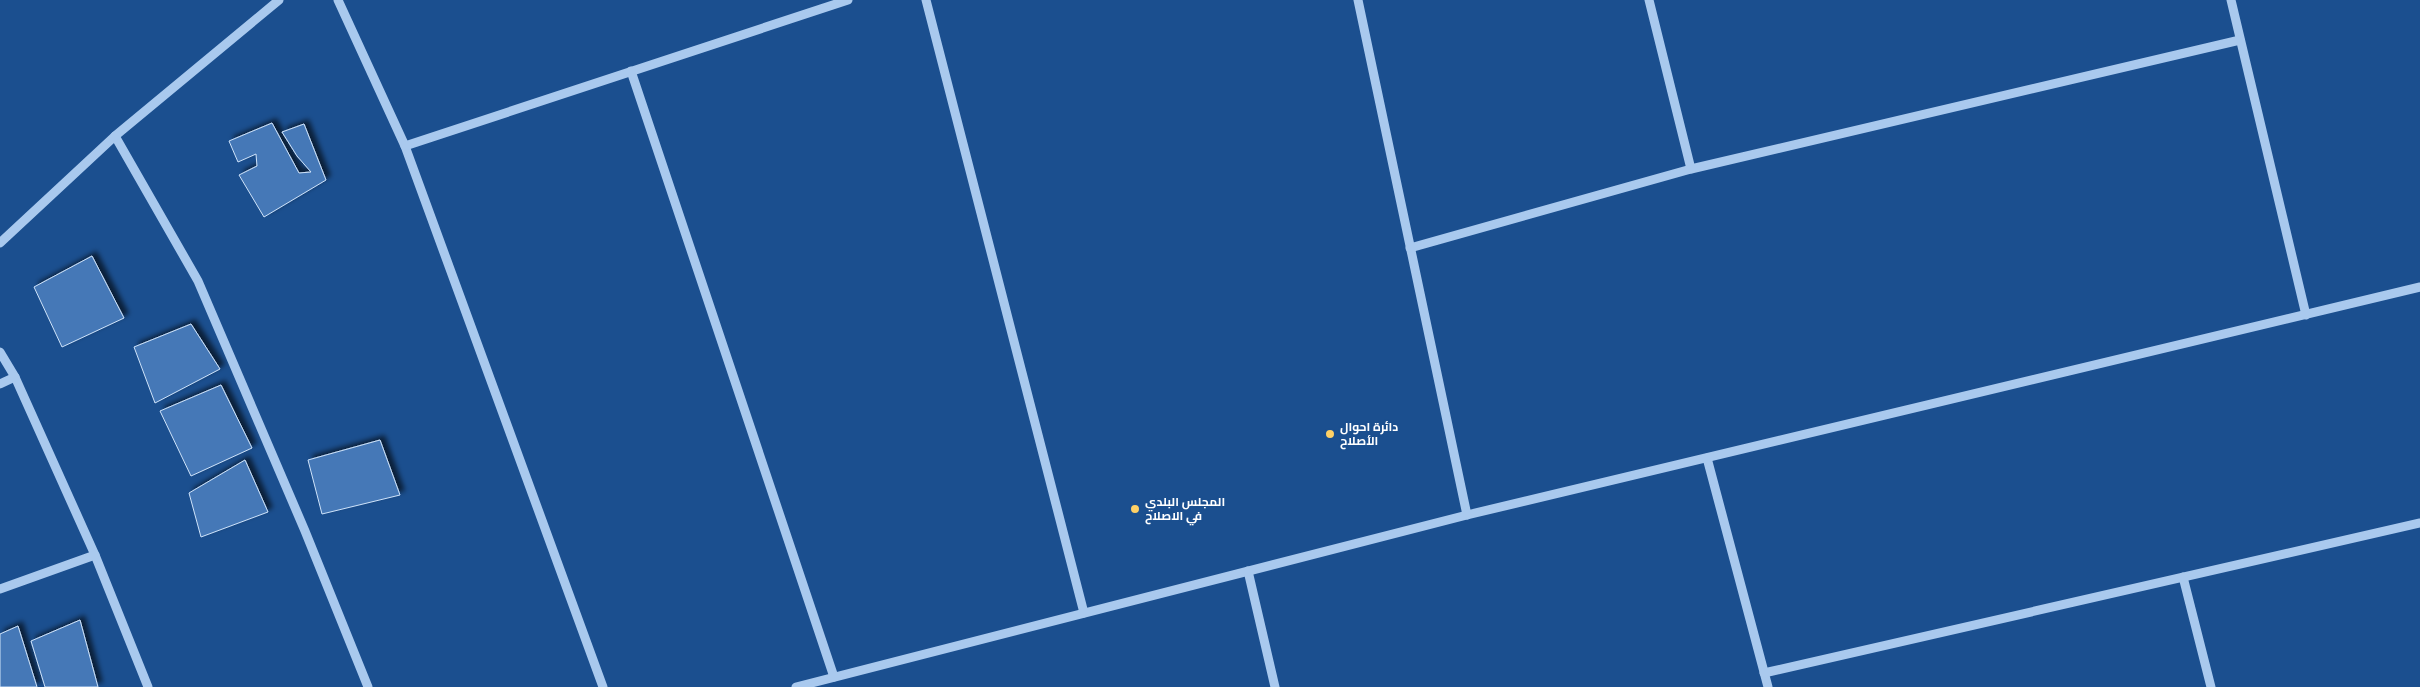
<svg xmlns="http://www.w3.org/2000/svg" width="2420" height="687" viewBox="0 0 2420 687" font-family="'Archivo Narrow',Cairo,sans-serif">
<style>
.building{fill:#4478b7;stroke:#cfe3fa;filter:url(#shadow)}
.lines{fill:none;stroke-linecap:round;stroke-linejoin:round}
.minor{stroke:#a9c9ee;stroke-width:9}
.poi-dot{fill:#ffd166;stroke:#1b4f8f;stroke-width:2}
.labels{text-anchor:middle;stroke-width:4;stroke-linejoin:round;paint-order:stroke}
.poi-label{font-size:12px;font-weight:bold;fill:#fff;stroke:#1b4f8f;text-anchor:start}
</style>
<defs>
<filter id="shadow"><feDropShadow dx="4.5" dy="-4.5" stdDeviation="2.5" flood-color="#0009"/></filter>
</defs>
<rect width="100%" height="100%" fill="#1b4f8f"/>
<g class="building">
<path d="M272,123L299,173L311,172L297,156L282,132L304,124L326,180L264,217L239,175L257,166L256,154L238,162L229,141Z"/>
<path d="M92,256L124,318L62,347L34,287Z"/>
<path d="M191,324L220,369L155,403L134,347Z"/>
<path d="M221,385L252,448L191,476L160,411Z"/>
<path d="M380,440L400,495L322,514L308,460Z"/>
<path d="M245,460L268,512L201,537L189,493Z"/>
<path d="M80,620L98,687H45L31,641Z"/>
<path d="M18,626L37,687H0V634Z"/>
</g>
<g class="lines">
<g class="minor">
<path d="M338,0L405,146L603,687"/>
<path d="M926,0L1084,613"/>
<path d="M1358,0L1467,515"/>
<path d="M1649,0L1691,169"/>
<path d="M2231,0L2306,315"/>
<path d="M631,71L834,677"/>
<path d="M115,136L198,281L305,531L368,687"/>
<path d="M405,146L848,0"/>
<path d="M0,243L115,136L279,0"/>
<path d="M1410,248L1691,169L2240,40"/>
<path d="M0,352L15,377L95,555L148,687"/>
<path d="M0,384L15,377"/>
<path d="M1707,458L1768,687"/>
<path d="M1248,571L1275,687"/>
<path d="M2183,577L2211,687"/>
<path d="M0,589L95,555"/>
<path d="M1764,673L2420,523"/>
<path d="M796,687L1467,515L2420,287"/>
</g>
</g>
<g class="poi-dot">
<circle cx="1330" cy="434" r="5"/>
<circle cx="1135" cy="509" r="5"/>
</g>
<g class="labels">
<g class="poi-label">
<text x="1340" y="431">دائرة احوال<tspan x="1340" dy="14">الأصلاح</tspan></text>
<text x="1145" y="506">المجلس البلدي<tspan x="1145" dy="14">في الاصلاح</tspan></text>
</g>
</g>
</svg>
